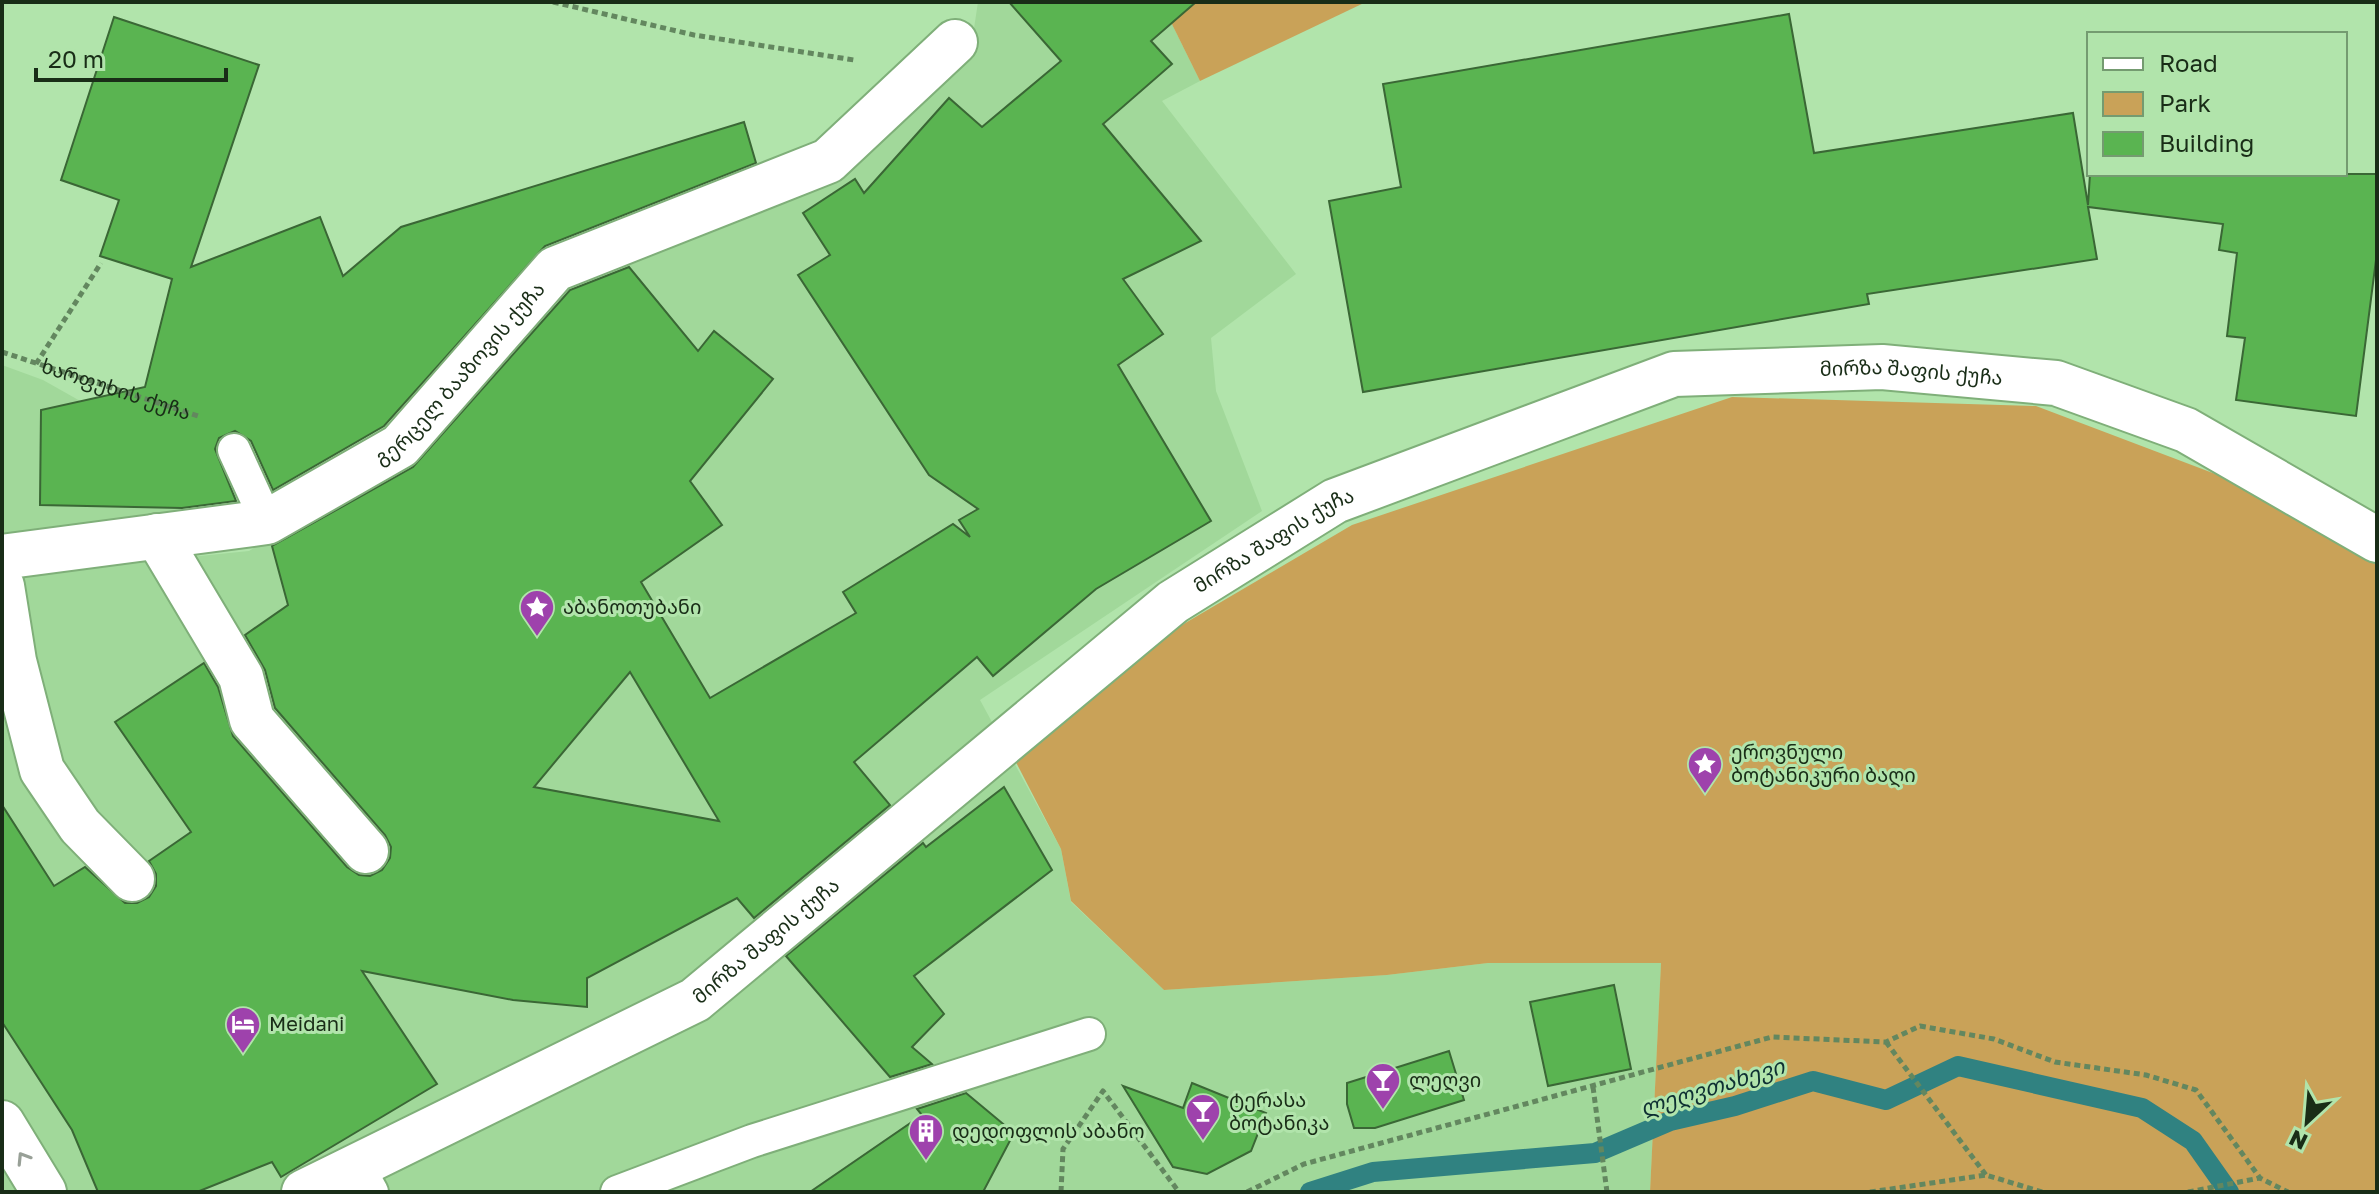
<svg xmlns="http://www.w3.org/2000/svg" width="2379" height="1194" viewBox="0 0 2379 1194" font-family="'Golos Text','Noto Sans Georgian',sans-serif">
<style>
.built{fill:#a1d89a}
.green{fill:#c9a258}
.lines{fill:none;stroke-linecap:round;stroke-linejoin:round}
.stream{stroke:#308281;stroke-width:20}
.building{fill:#5ab451;stroke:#3a6735;stroke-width:2;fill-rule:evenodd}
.service-casing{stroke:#7faf79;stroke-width:36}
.minor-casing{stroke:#7faf79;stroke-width:48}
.path{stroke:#63875f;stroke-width:5;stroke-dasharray:6 4;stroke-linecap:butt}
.service{stroke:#fff;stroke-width:32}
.minor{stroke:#fff;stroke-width:44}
.oneway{stroke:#98a097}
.labels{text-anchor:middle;stroke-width:6;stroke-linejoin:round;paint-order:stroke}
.street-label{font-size:20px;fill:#192d17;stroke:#b1e4ab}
.poi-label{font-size:20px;fill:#192d17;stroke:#b1e4ab;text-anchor:start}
.water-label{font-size:22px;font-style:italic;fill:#0e2f32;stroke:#b1e4ab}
</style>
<rect width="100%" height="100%" fill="#b1e4ab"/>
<g class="built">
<path d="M978,2H1161L1200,81L1162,101L1296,274L1211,338L1216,391L1262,511L980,700L1061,849L1071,902L1164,990L1387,975L1488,963H1661L1650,1192H2V576L249,551L411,453L610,242L776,207L849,160L973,35Z"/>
<path d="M2,365L43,380L247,495L39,542L2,545Z"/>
</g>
<g class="green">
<path d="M1161,2H1366L1200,81Z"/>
<path d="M1732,397L2036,406L2297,505L2377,565V1192H1650L1661,963H1488L1387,975L1164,990L1071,901L1061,849L1005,741L1187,622L1352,525Z"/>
</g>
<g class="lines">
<path class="stream" d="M1310,1192L1373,1172L1595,1153L1670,1121L1735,1106L1813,1081L1886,1100L1958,1066L2142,1108L2193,1141L2229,1192"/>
</g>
<g class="building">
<path d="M1009,2H1196L1151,41L1172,64L1103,124L1201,241L1123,279L1163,334L1118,365L1211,521L1096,589L993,676L977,657L854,762L890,805L754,918L737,898L587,978V1007L513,1000L362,971L437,1084L281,1177L272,1162L197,1192H98L72,1130L2,1022V805L54,886L85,867L125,903H137L149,897L156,886V874L149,861L191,832L115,722L204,663L218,687L233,736L347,867L359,875L370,876L382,870L390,858L391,847L385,835L275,708L265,670L245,635L288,605L272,546L413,467L570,290L629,267L698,351L714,331L773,379L690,481L722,525L641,582L710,698L856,613L843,592L953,524L970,537L959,520L978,509L929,475L798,275L830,255L803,213L855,179L864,193L949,98L982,127L1061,61ZM630,672L719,821L534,787Z"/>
<path d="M1789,14L1814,153L2073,113L2088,205L2090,174H2377V252L2356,416L2236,400L2245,338L2227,336L2237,253L2219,250L2223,224L2088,207L2097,259L1867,294L1869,304L1363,392L1329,201L1401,187L1383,84Z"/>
<path d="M114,17L259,65L191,267L320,217L343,276L401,227L744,122L756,163L545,246L384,426L273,490L251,441L235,431L219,438L215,449L236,501L182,508L40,505L41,410L145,387L172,279L100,256L119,200L61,180Z"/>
<path d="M1004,787L1052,870L914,976L944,1014L912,1047L932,1064L890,1077L786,956L923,843L926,847Z"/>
<path d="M1614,985L1631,1069L1548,1086L1530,1002Z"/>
<path d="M1449,1051L1464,1100L1375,1128H1354L1347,1104V1083Z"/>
<path d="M1192,1083L1266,1113L1251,1151L1207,1174L1173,1167L1123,1086L1183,1108Z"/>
<path d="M966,1093L1014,1133L983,1192H810L922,1115L917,1109Z"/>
</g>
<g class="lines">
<g class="service-casing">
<g id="service">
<path d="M234,450L267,522"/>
<path d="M357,1165L372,1192"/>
<path d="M617,1192L752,1141L1089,1034"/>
</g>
</g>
<g class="minor-casing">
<g id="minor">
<path d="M157,536L241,677L252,720L366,851"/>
<path id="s2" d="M2,557L267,522L400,446L555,269L828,161L955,42"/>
<path d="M2,586L14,661L42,770L80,826L132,879"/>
<path d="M2,1123L44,1192"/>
<path id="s3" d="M304,1192L695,1000L1173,602L1335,501L1674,374L1882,367L2056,383L2186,430L2377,540"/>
</g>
</g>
<g class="path">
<path d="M553,2L694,35L854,60"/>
<path id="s1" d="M2,352L198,416"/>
<path d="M36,364L101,263"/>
<path d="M1886,1042L1986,1175"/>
<path d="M1593,1087L1607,1192"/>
<path d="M1061,1192L1063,1149L1103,1091L1179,1192"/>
<path d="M1247,1192L1304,1164L1772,1037L1886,1042L1920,1026L1994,1039L2055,1062L2146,1075L2196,1090L2260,1178L2288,1192"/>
<path d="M1870,1192L1986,1175L2042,1192"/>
<path d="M2188,1192L2260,1178"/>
</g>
<use href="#service" class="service"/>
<use href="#minor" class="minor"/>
</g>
<defs><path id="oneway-chevron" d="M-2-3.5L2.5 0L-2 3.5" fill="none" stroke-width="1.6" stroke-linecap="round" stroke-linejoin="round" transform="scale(2)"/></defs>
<use class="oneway" href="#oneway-chevron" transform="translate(23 1158) rotate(-122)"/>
<defs>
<g id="sight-pin" transform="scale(1.8)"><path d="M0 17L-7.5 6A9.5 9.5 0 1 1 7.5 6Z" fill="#9e42ac" stroke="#b1e4ab"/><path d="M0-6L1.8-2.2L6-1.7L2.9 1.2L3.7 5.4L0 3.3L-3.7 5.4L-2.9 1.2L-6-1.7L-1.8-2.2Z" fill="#fff"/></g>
<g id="hotel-pin" transform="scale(1.8)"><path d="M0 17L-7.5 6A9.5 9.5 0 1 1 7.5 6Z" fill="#9e42ac" stroke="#b1e4ab"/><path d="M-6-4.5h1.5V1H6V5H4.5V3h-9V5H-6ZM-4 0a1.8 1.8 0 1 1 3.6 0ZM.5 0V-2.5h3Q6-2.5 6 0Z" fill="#fff"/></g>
<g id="bar-pin" transform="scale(1.8)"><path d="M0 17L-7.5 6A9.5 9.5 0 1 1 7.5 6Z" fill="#9e42ac" stroke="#b1e4ab"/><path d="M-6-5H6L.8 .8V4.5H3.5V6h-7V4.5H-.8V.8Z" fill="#fff"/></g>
<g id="building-pin" transform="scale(1.8)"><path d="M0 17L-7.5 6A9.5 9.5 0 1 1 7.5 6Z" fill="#9e42ac" stroke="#b1e4ab"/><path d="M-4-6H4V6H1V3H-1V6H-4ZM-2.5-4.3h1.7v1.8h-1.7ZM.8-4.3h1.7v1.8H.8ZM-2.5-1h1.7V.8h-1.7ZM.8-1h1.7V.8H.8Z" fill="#fff"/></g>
</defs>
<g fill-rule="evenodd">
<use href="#sight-pin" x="537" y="607"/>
<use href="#sight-pin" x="1705" y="764"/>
<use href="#hotel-pin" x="243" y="1024"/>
<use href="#bar-pin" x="1383" y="1080"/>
<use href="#bar-pin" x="1203" y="1111"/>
<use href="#building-pin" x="926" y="1131"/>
</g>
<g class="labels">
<g class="street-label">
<text dy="7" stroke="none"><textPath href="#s2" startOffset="514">გერცელ ბააზოვის ქუჩა</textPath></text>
<text dy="7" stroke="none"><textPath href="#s3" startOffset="1848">მირზა შაფის ქუჩა</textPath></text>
<text dy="7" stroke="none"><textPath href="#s1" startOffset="120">ხარფუხის ქუჩა</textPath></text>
<text dy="7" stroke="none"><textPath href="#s3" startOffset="1176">მირზა შაფის ქუჩა</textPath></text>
<text dy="7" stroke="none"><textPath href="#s3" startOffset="528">მირზა შაფის ქუჩა</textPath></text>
</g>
<g class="poi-label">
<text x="563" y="614">აბანოთუბანი</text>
<text x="1731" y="759">ეროვნული<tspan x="1731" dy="23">ბოტანიკური ბაღი</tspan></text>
<text x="269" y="1031">Meidani</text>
<text x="1409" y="1087">ლეღვი</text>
<text x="1229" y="1107">ტერასა<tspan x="1229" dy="23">ბოტანიკა</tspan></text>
<text x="952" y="1138">დედოფლის აბანო</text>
</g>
<g class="water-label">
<text transform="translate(1712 1087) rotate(-17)" y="8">ლეღვთახევი</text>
</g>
</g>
<rect width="2379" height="1194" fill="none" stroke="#192d17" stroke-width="8"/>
<rect x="2087" y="32" width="260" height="144" fill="#b1e4ab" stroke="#749b70" stroke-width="2"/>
<rect x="2103" y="58" width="40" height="12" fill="#ffffff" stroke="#749b70" stroke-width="2"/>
<text x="2159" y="72" font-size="24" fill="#192d17">Road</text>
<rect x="2103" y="92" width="40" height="24" fill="#c9a258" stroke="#749b70" stroke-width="2"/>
<text x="2159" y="112" font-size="24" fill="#192d17">Park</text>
<rect x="2103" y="132" width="40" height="24" fill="#5ab451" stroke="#749b70" stroke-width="2"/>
<text x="2159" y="152" font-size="24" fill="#192d17">Building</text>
<g transform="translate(2307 1122) rotate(206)" stroke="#b1e4ab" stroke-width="6" paint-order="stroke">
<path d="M0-6L14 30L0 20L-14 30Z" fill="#192d17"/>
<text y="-12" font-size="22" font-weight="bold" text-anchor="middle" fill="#192d17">N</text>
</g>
<path d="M36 68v12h190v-12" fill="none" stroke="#192d17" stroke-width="4"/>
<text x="48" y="68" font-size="24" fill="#192d17" stroke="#b1e4ab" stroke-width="6" paint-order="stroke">20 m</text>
</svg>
